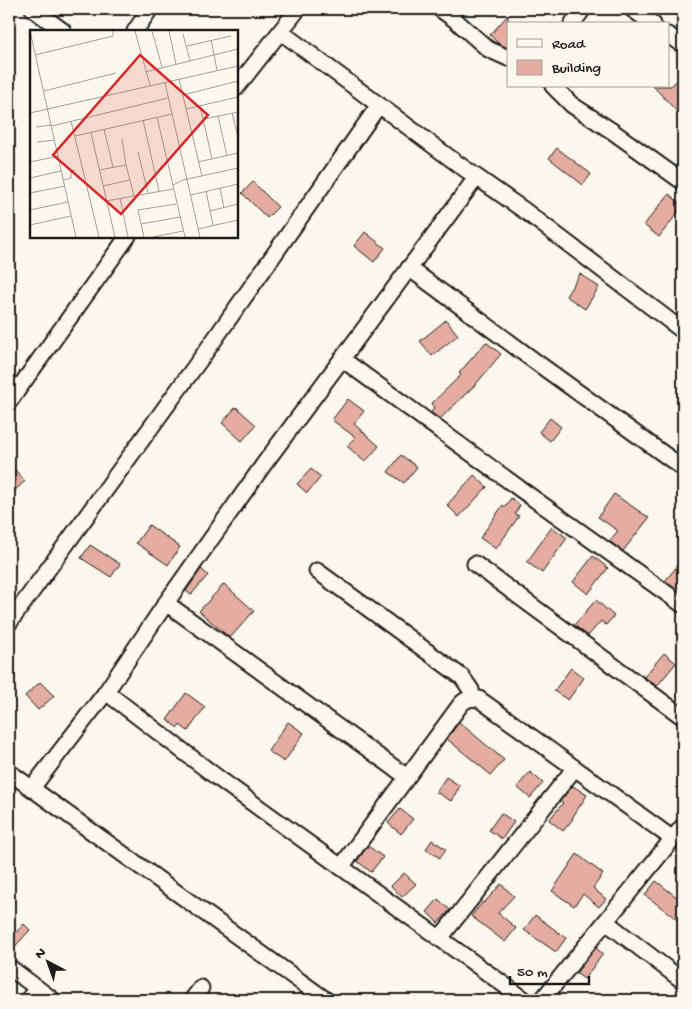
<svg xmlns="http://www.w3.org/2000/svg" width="692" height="1009" viewBox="0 0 692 1009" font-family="'Gochi Hand',sans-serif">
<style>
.building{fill:#e5aca0;stroke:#1c1c1c}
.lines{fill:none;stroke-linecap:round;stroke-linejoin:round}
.minor-casing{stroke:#1c1c1c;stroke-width:19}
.minor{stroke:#fbf7ec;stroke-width:15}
.inset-road{fill:none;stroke:#a29f99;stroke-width:1}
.view{fill:#d62828;fill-opacity:0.15;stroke:#d62828;stroke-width:2.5}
.inset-edge{fill:none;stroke:#1c1c1c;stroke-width:2.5}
</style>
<rect width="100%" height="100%" fill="#fbf7ec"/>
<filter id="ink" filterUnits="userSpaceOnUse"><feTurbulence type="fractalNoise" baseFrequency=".02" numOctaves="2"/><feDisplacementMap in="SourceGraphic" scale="10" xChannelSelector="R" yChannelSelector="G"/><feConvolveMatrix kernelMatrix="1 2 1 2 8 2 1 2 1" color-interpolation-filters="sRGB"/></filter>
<g filter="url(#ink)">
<g class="building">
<path d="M508,15V48L499,44L490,35Z"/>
<path d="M683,75V118L653,86H671Z"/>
<path d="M557,148L591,174L583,185L549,158Z"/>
<path d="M253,182L278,207L267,218L242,193Z"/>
<path d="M669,194L683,206L659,237L644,225Z"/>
<path d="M365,232L385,248L374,262L354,246Z"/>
<path d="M580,274L599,287L585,309L566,296Z"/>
<path d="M446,320L458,335L432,356L420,341Z"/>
<path d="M486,342L501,354L476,384L440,419L431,413L434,407L431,404L461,375L459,373Z"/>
<path d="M348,399L364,411L354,424L379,446L365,462L347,446L355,437L332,420Z"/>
<path d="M236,407L256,425L242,441L222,423Z"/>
<path d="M550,418L561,427L550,441L539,432Z"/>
<path d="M401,455L417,467L404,483L388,472Z"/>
<path d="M9,463L25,481L9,496Z"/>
<path d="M311,469L321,477L307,493L297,484Z"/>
<path d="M474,475L487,487L459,517L447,505Z"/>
<path d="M614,494L649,518L623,551L609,541L618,531L598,517Z"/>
<path d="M511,498L520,505L515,514L519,516L496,549L480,538L503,505L505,507Z"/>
<path d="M149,525L180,547L168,565L136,543Z"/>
<path d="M552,527L567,538L542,573L527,562Z"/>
<path d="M90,545L120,564L111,577L81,558Z"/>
<path d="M593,556L608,568L588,594L573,582Z"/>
<path d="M683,559V588L680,592L665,581Z"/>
<path d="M201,569L208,575L191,595L186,591Z"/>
<path d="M224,584L254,611L230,638L199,611Z"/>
<path d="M596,600L614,616L606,625L601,621L588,636L574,625Z"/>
<path d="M664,653L676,663L657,686L644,677Z"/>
<path d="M571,668L584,678L568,700L554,691Z"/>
<path d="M40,682L54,696L38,710L25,696Z"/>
<path d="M186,693L205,707L188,731L180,725L178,728L167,720Z"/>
<path d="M288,722L304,733L284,762L268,751Z"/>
<path d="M459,722L504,760L491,775L447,739Z"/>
<path d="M530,772L543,783L530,798L517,787Z"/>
<path d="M446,777L460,786L451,801L436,792Z"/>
<path d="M573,786L587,795L572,818L573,819L563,831L549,820L563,803L560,801Z"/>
<path d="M400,809L413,819L401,834L388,823Z"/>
<path d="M501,813L514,822L502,839L489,830Z"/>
<path d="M432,840L446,849L440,858L426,849Z"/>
<path d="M368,846L383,857L371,872L357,861Z"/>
<path d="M577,854L603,874L593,888L606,899L599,907L583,894L574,906L552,891Z"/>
<path d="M404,873L416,884L402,897L391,886Z"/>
<path d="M656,881L683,902V915L679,921L645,895Z"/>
<path d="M501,884L514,896L498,913L516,928L505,942L471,916L483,902L484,903Z"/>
<path d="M438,899L450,910L438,923L427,912Z"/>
<path d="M535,915L566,938L556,952L524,930Z"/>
<path d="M24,924L30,930L9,953V940Z"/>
<path d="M596,948L603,954L584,979L576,973Z"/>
</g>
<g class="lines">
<g class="minor-casing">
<g id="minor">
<path d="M33,9L63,31"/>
<path d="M440,9L454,19L488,49L508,58"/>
<path d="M632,9L653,24"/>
<path d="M572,24L583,9"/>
<path d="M135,31L150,9"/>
<path d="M281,32L458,164L525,211L683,331"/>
<path d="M668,35L683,45"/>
<path d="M553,86L572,105L612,131L683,182"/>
<path d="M236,88L298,9"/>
<path d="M409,268L536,362L683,468"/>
<path d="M342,359L523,491L683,605"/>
<path d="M9,402L128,236"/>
<path d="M475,564L683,717"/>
<path d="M317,571L462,677L471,690L472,698"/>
<path d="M166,603L407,777"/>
<path d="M9,623L207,350L379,105"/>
<path d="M106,692L218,778L525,1000"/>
<path d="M9,772L326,1000"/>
<path d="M32,788L106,692L166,603L264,464L476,178"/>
<path d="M341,867L461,704C467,698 471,698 479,699L673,839"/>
<path d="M606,922L683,981"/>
<path d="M440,938L574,769"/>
<path d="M9,967L53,1000"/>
<path d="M28,1000L37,988"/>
<path d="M192,1000L201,988"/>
<path d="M542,1000L683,826"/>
</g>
</g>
<use href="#minor" class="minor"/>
</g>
</g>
<g transform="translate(30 30)">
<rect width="208" height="208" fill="#fbf7ec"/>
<path class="inset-road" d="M0,1L46,207M105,1L120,55M122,1L132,37M139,1L146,34M153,4L160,31M181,10L187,40M157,16L201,6M5,25L83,6V1M115,42L208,19M149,49L172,146M135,53L170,207M14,61L86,43M153,65L208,51M170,75L182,129M156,79L208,67M0,83L208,36M202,83L208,107M188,86L197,126M127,87L155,207M174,89L208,82M113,90L129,161M41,91L69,207M22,96L138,68M6,97L22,95M74,99L83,137M61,103L85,207M45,106L142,84M92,109L96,135M7,112L25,110M108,122L118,163M0,132L29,126M168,132L208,123M69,140L96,135L104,166M0,148L31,141M34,150L41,148V141L45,140M143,155L153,150L208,138M73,156L100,150M190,158L194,178M176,161L183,195M0,163L35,156M161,165L208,154M90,168L98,207M76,171L143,159M0,180L38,172M180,181L208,174M111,194L150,187M0,195L41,186M168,199L208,190M114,207L108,180L146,174M123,207L153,201"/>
<path class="view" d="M110,25L178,85L91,184L23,125Z"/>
<rect width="208" height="208" class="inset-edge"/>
</g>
<rect width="692" height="1009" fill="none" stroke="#fbf7ec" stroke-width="30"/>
<rect x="15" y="15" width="662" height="979" fill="none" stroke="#1c1c1c" stroke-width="2" filter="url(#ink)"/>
<rect x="507" y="22" width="162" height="65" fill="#fbf7ec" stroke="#a29f99"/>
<rect x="517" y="39" width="25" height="8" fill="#fbf7ec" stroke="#a29f99"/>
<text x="552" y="48" font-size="15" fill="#1c1c1c">Road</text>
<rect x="517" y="60" width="25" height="15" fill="#e5aca0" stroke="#a29f99"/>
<text x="552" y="72" font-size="15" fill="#1c1c1c">Building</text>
<g transform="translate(48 962) rotate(319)" stroke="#fbf7ec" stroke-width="4" paint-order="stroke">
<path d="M0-4L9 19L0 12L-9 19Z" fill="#1c1c1c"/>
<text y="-8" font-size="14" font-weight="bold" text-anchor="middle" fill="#1c1c1c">N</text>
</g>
<path d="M510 976v8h79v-8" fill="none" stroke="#1c1c1c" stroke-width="2.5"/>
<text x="517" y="976" font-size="15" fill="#1c1c1c" stroke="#fbf7ec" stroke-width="4" paint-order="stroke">50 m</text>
</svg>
